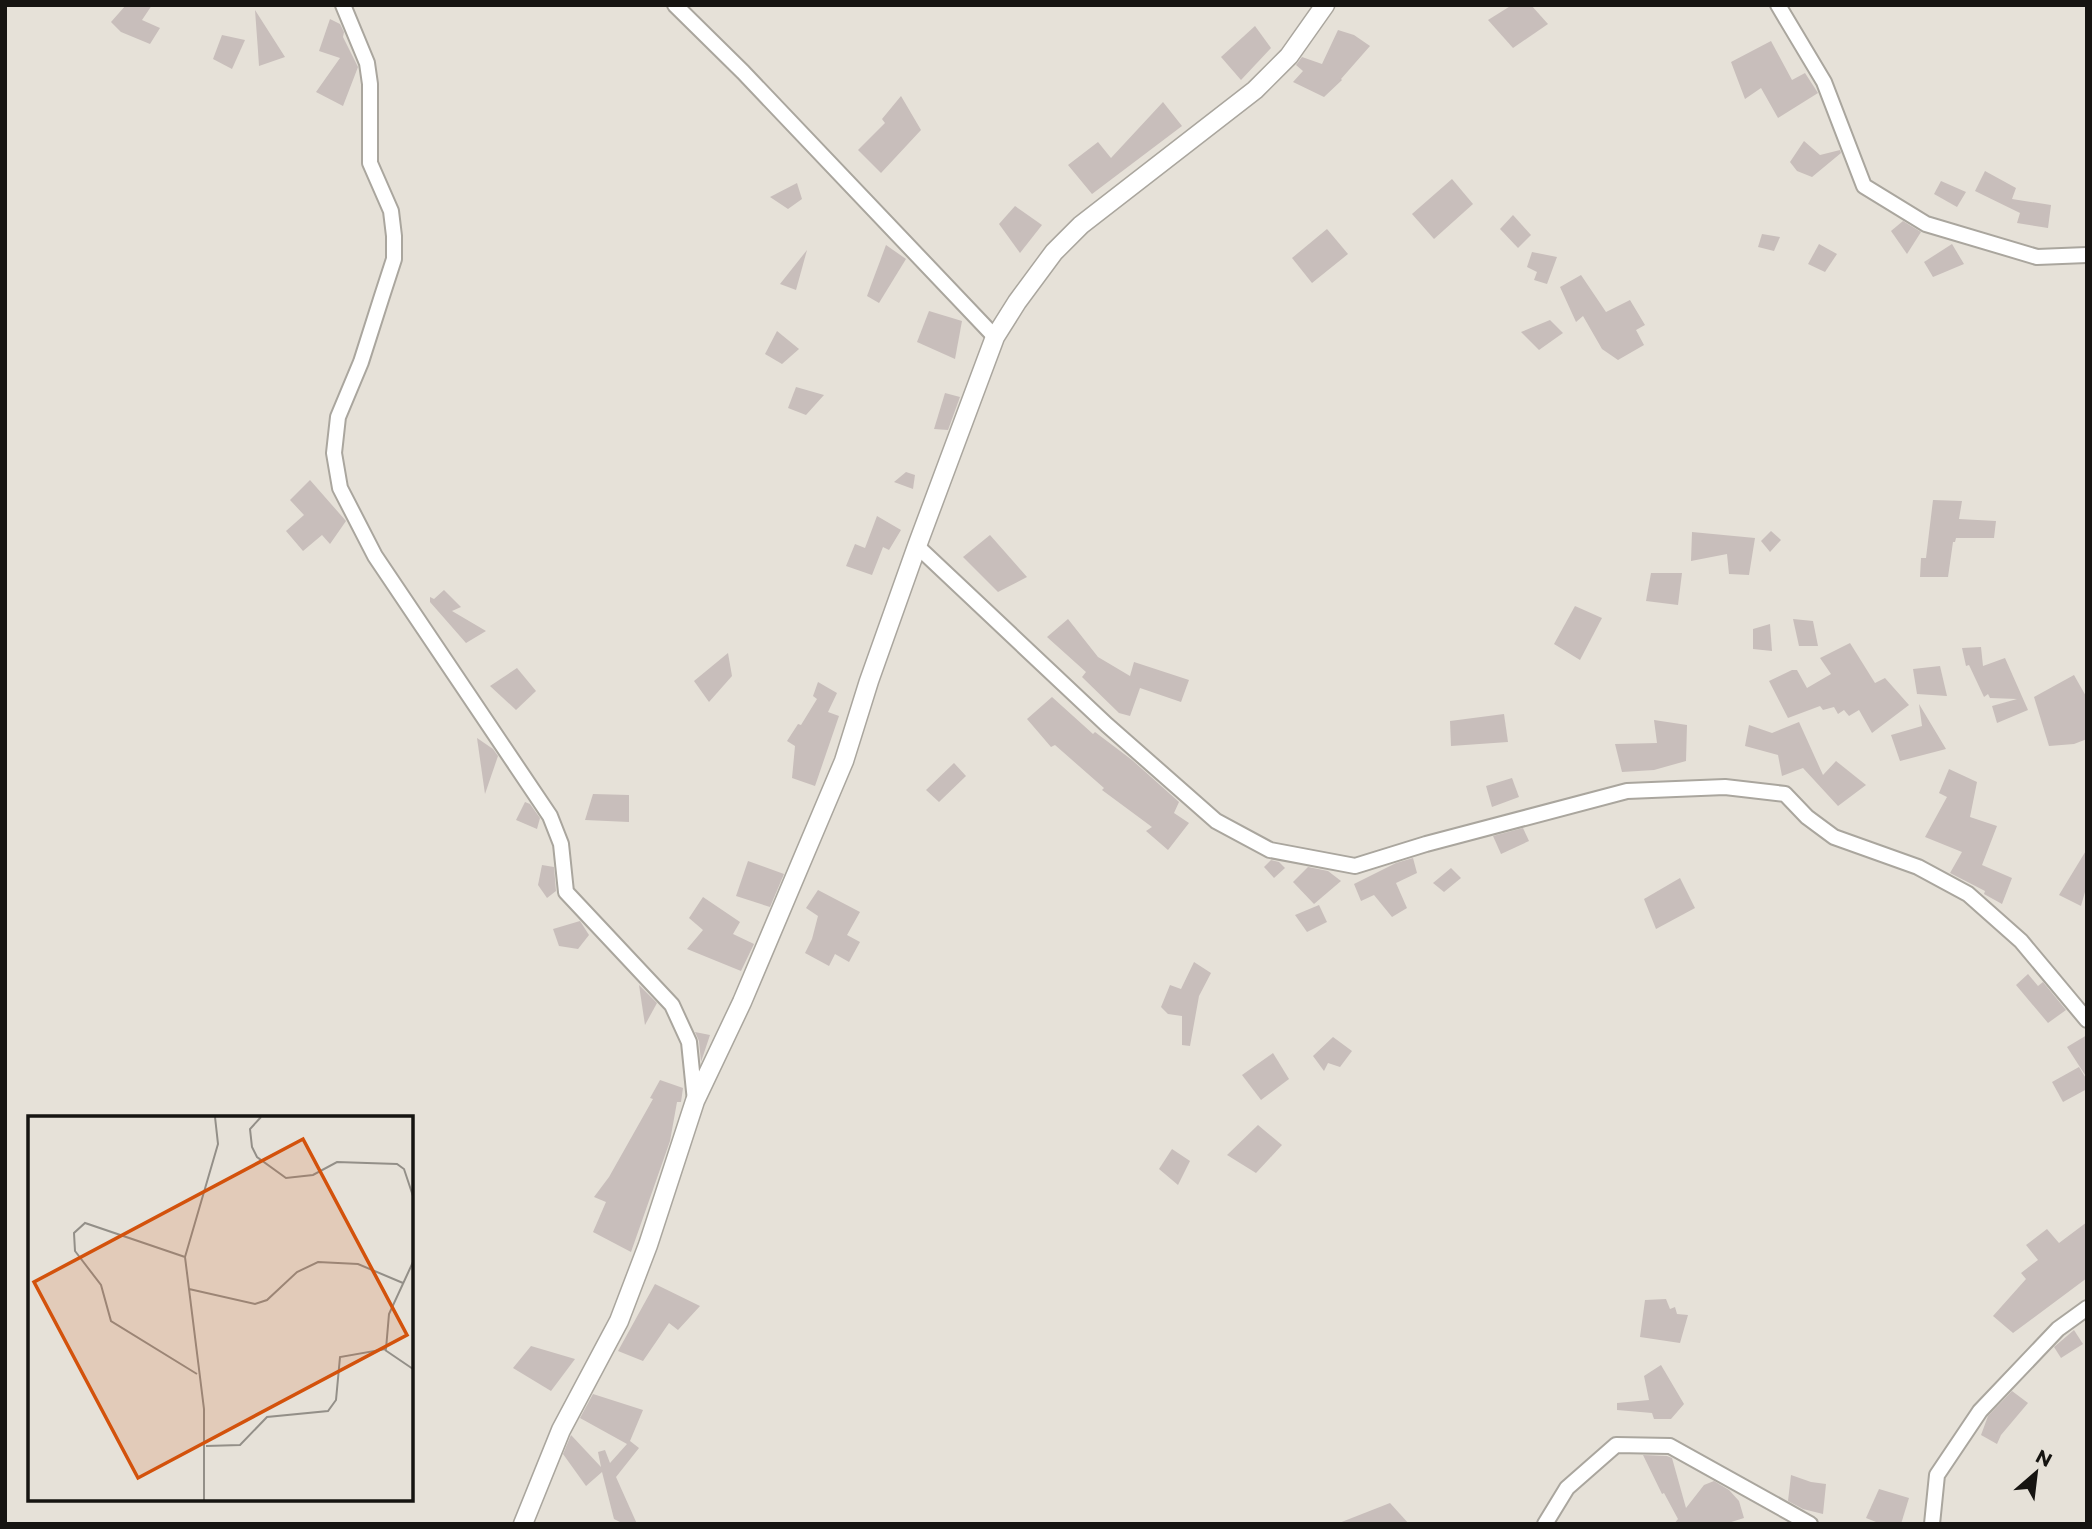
<svg xmlns="http://www.w3.org/2000/svg" width="2092" height="1529" viewBox="0 0 2092 1529" font-family="Montserrat,sans-serif">
<style>
.building{fill:#c8bebb}
.lines{fill:none;stroke-linecap:round;stroke-linejoin:round}
.minor-casing{stroke:#aaa69e;stroke-width:18}
.tertiary-casing{stroke:#aaa69e;stroke-width:21}
.minor{stroke:#fff;stroke-width:14}
.tertiary{stroke:#fff;stroke-width:18}
.inset-road{fill:none;stroke:#938f88;stroke-width:2}
.view{fill:#d3520c;fill-opacity:0.15;stroke:#d3520c;stroke-width:3.5}
.inset-edge{fill:none;stroke:#161411;stroke-width:3.5}
</style>
<rect width="100%" height="100%" fill="#e6e1d8"/>
<g class="building">
<path d="M126,5H152L142,20L160,28L150,44L121,32L111,22Z"/>
<path d="M1512,5H1531L1548,24L1513,48L1488,20Z"/>
<path d="M255,10L285,57L259,66L258,51Z"/>
<path d="M330,19L340,24L344,32L343,37L358,67L343,106L316,92L340,58L319,51Z"/>
<path d="M1255,26L1271,48L1241,80L1221,57Z"/>
<path d="M1338,30L1354,35L1370,46L1341,79L1342,80L1324,97L1293,82L1303,71L1296,65L1302,57L1322,64Z"/>
<path d="M222,35L245,40L232,69L213,59Z"/>
<path d="M1771,41L1792,80L1805,73L1818,93L1778,118L1761,88L1745,99L1731,62Z"/>
<path d="M901,96L921,130L881,173L858,150L885,123L882,119Z"/>
<path d="M1163,102L1182,126L1092,194L1068,165L1098,142L1111,158Z"/>
<path d="M1804,141L1820,155L1840,150L1841,153L1812,177L1797,171L1790,162Z"/>
<path d="M1985,171L2016,188L2012,199L2051,205L2048,228L2017,223L2020,213L1975,191Z"/>
<path d="M1452,179L1473,204L1434,239L1412,214Z"/>
<path d="M1941,181L1966,192L1957,207L1934,194Z"/>
<path d="M797,183L802,199L788,209L770,197Z"/>
<path d="M1015,206L1042,225L1020,253L999,224Z"/>
<path d="M1513,215L1531,235L1518,248L1500,229Z"/>
<path d="M1903,221L1921,232L1907,254L1891,231Z"/>
<path d="M1327,229L1348,254L1312,283L1292,258Z"/>
<path d="M1762,234L1780,237L1774,251L1758,247Z"/>
<path d="M1819,244L1837,254L1825,272L1808,264Z"/>
<path d="M1952,244L1964,264L1933,277L1924,262Z"/>
<path d="M886,245L906,259L879,303L867,296Z"/>
<path d="M807,250L796,290L780,284Z"/>
<path d="M1532,252L1557,257L1547,284L1534,280L1537,272L1527,267Z"/>
<path d="M1581,275L1606,312L1630,300L1645,325L1636,330L1644,345L1618,360L1602,349L1583,316L1576,322L1560,287Z"/>
<path d="M929,311L962,321L955,359L917,342Z"/>
<path d="M1550,320L1563,333L1539,350L1521,332Z"/>
<path d="M777,331L799,349L782,364L765,354Z"/>
<path d="M796,387L824,395L806,415L788,408Z"/>
<path d="M945,393L960,397L948,430L934,429Z"/>
<path d="M906,472L915,475L913,489L894,482Z"/>
<path d="M310,480L346,521L330,544L322,535L303,551L286,531L304,515L290,500Z"/>
<path d="M1933,500L1962,501L1959,519L1996,521L1994,538H1956L1955,542H1953L1948,577H1920L1921,558H1926Z"/>
<path d="M877,516L901,530L889,550L883,547L872,575L846,566L855,544L865,548Z"/>
<path d="M1771,531L1781,540L1770,552L1761,541Z"/>
<path d="M1692,532L1755,538L1749,575L1729,574L1727,554L1691,561Z"/>
<path d="M990,535L1027,577L998,592L963,557Z"/>
<path d="M1651,573H1682L1678,605L1646,601Z"/>
<path d="M444,590L461,607L452,611L486,631L466,643L430,602V597L434,599Z"/>
<path d="M1575,606L1602,618L1580,660L1554,644Z"/>
<path d="M1068,619L1098,657L1130,676L1134,662L1189,680L1181,702L1140,688L1130,716L1119,713L1082,677L1086,672L1047,637Z"/>
<path d="M1793,619L1813,621L1818,646H1799Z"/>
<path d="M1770,624L1772,651L1753,649V629Z"/>
<path d="M1850,643L1875,683L1885,678L1909,705L1872,733L1859,710L1849,716L1844,710L1838,714L1834,707L1823,710L1820,706L1788,718L1769,681L1792,670H1797L1807,688L1831,674L1820,658Z"/>
<path d="M1981,647L1983,666L2005,658L2028,710L1997,723L1992,706L2017,699L1990,698L1988,694L1984,697L1969,665L1966,666L1962,648Z"/>
<path d="M728,653L732,676L709,702L694,681Z"/>
<path d="M1940,666L1947,696L1917,694L1913,669Z"/>
<path d="M517,668L536,691L516,710L490,686Z"/>
<path d="M2074,675L2087,698V739L2074,744L2049,746L2034,697Z"/>
<path d="M818,682L837,693L828,712L839,716L815,786L792,778L795,746L787,741L798,724L801,725L817,699L813,696Z"/>
<path d="M1052,697L1093,734L1095,732L1132,760L1179,802L1174,813L1189,823L1168,850L1146,831L1152,827L1102,790L1104,788L1055,745L1051,747L1027,719Z"/>
<path d="M1919,704L1946,749L1900,761L1891,735L1922,726Z"/>
<path d="M1504,714L1508,742L1451,746L1450,721Z"/>
<path d="M1654,720L1687,725L1686,761L1654,770L1622,772L1615,744L1657,743Z"/>
<path d="M1799,722L1823,775L1836,761L1866,785L1838,806L1803,768L1782,776L1778,755L1745,746L1749,725L1772,733Z"/>
<path d="M477,738L493,749L498,756L485,794Z"/>
<path d="M954,763L966,776L939,802L926,790Z"/>
<path d="M1949,769L1977,782L1970,817L1997,826L1982,865L2012,878L2002,904L1984,894L1985,891L1950,873L1962,852L1925,837L1947,797L1939,793Z"/>
<path d="M1512,778L1519,797L1492,807L1486,786Z"/>
<path d="M593,794L629,795V822L585,820Z"/>
<path d="M525,802L530,804L540,818L537,829L516,820Z"/>
<path d="M1523,828L1529,841L1501,854L1493,836Z"/>
<path d="M2087,849V885L2081,906L2059,895Z"/>
<path d="M1413,858L1417,873L1396,883L1407,908L1392,917L1374,895L1361,901L1354,884L1396,863Z"/>
<path d="M1271,860L1279,862L1285,868L1274,878L1264,867Z"/>
<path d="M748,861L784,874L770,907L736,896Z"/>
<path d="M542,865L554,867L556,891L547,898L538,885Z"/>
<path d="M1308,867L1328,871L1341,881L1314,904L1293,882Z"/>
<path d="M1451,868L1461,878L1444,892L1433,883Z"/>
<path d="M1680,878L1695,908L1656,929L1644,899Z"/>
<path d="M818,890L860,912L847,935L860,942L849,962L835,954L829,966L805,953L812,939L818,916L806,908Z"/>
<path d="M703,897L740,922L733,934L754,944L741,971L687,949L703,930L689,918Z"/>
<path d="M1319,905L1327,922L1307,932L1295,915Z"/>
<path d="M580,921L589,935L578,949L559,946L553,929Z"/>
<path d="M1194,962L1211,973L1199,996L1190,1046L1182,1045V1016L1168,1014L1161,1007L1170,985L1181,989Z"/>
<path d="M2028,974L2038,986L2043,982L2066,1010L2048,1023L2016,985Z"/>
<path d="M639,985L657,1003L645,1025Z"/>
<path d="M695,1032L710,1035L701,1062L699,1041Z"/>
<path d="M2087,1035V1078L2067,1047Z"/>
<path d="M1333,1037L1352,1051L1340,1067L1328,1063L1324,1071L1313,1056Z"/>
<path d="M1273,1053L1289,1079L1261,1100L1242,1075Z"/>
<path d="M2079,1067L2087,1080V1089L2063,1102L2052,1082Z"/>
<path d="M660,1080L683,1088L681,1102H677L670,1141L631,1252L593,1232L606,1202L594,1197L609,1177L653,1099L650,1098Z"/>
<path d="M1258,1125L1282,1145L1256,1173L1227,1155Z"/>
<path d="M1172,1149L1190,1161L1178,1185L1159,1169Z"/>
<path d="M2087,1222V1278L2013,1333L1993,1316L2026,1279L2021,1273L2038,1260L2026,1245L2047,1229L2059,1243Z"/>
<path d="M655,1284L700,1306L678,1330L669,1323L643,1361L618,1351Z"/>
<path d="M1666,1299L1670,1309L1675,1307L1677,1314L1688,1315L1680,1343L1640,1337L1645,1300Z"/>
<path d="M2074,1330L2083,1344L2061,1358L2054,1347Z"/>
<path d="M531,1346L575,1359L551,1391L513,1368Z"/>
<path d="M1661,1365L1684,1404L1671,1419H1654L1652,1413L1617,1410V1403L1649,1400L1644,1376Z"/>
<path d="M2012,1391L2028,1403L2001,1435L1997,1444L1981,1435L1988,1416Z"/>
<path d="M593,1394L643,1410L630,1441L639,1448L616,1477L637,1524H624L614,1519L602,1472L586,1486L563,1454L571,1435L601,1467L598,1452L605,1450L610,1463L627,1444L580,1418Z"/>
<path d="M1643,1455L1667,1456L1672,1458L1686,1508L1704,1485L1714,1481L1729,1490L1739,1501L1744,1518L1725,1524H1674L1678,1519L1664,1493L1662,1494Z"/>
<path d="M1791,1475L1811,1482L1826,1484L1823,1514L1803,1509L1788,1501Z"/>
<path d="M1879,1489L1909,1498L1901,1524H1881L1866,1518Z"/>
<path d="M1390,1503L1409,1524H1339V1523Z"/>
</g>
<g class="lines">
<g class="minor-casing">
<g id="minor">
<path d="M343,5L367,63L370,84V163L391,211L394,236V259L382,296L361,362L338,417L334,453L340,488L375,556L550,816L561,844L566,892L672,1005L689,1042L695,1101"/>
<path d="M675,5L743,72L995,337"/>
<path d="M1778,5L1824,82L1864,186L1926,224L2037,257L2087,255"/>
<path d="M917,546L1107,725L1216,821L1270,850L1355,866L1426,844L1627,791L1725,787L1785,794L1807,817L1834,837L1918,867L1968,894L2021,941L2087,1020"/>
<path d="M1545,1524L1567,1488L1616,1445L1670,1446L1810,1524"/>
<path d="M1932,1524L1937,1475L1980,1411L2058,1329L2087,1308"/>
</g>
</g>
<g class="tertiary-casing">
<path id="tertiary" d="M523,1524L561,1430L619,1321L648,1245L695,1101L742,1002L844,761L869,681L917,546L995,337L1017,302L1054,252L1081,225L1255,90L1289,56L1325,5"/>
</g>
<use href="#minor" class="minor"/>
<use href="#tertiary" class="tertiary"/>
</g>
<g transform="translate(28 1116)">
<rect width="385" height="385" fill="#e6e1d8"/>
<path class="inset-road" d="M233,1L222,13L224,31L229,41L258,62L285,59L309,46L369,48L376,53L385,80M157,141L57,107L46,117L47,135L73,169L83,205L169,258M161,173L227,188L239,184L269,156L290,146L330,148L375,167M357,234L385,253M178,330L212,329L239,301L300,295L308,284L312,241L358,233L361,198L385,146M176,384V293L157,141L190,28L187,1"/>
<path class="view" d="M275,23L379,219L110,362L6,166Z"/>
<rect width="385" height="385" class="inset-edge"/>
</g>
<rect width="2092" height="1529" fill="none" stroke="#161411" stroke-width="14"/>
<g transform="translate(2036 1473) rotate(28)" stroke="#e6e1d8" stroke-width="5" paint-order="stroke">
<path d="M0-5L12 26L0 18L-12 26Z" fill="#161411"/>
<text y="-10" font-size="19" font-weight="bold" text-anchor="middle" fill="#161411">N</text>
</g>
</svg>
